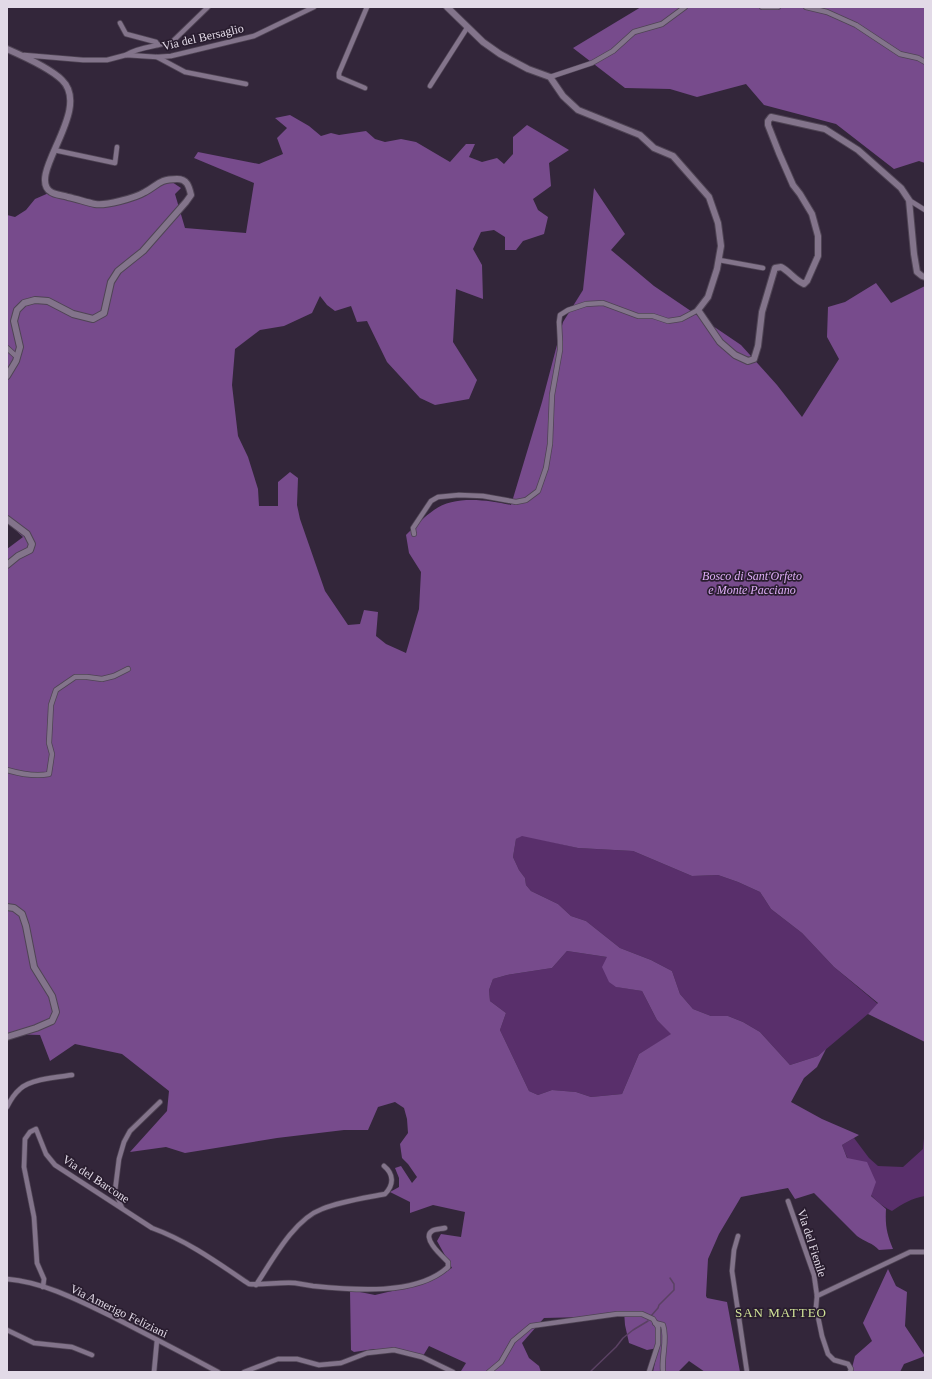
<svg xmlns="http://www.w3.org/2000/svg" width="932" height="1379" viewBox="0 0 932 1379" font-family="Georgia,serif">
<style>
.green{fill:#592f6b}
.forest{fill:#774b8c;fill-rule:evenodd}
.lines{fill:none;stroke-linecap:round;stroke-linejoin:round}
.stream{stroke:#5a4163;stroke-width:1.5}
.minor-casing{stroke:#4f4454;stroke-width:6}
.tertiary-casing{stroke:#4f4454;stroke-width:8}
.minor{stroke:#83748b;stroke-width:4.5}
.tertiary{stroke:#83748b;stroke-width:6}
.labels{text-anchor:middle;stroke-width:3.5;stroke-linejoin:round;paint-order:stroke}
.street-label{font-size:12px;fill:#e2dae7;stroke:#291d2f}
.park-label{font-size:12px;font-style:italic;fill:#deadf6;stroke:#291d2f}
.neighbourhood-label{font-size:13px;letter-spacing:1px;fill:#d1e397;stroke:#291d2f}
</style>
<rect width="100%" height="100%" fill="#33263a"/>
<g class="green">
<path d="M522,835L578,848L633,851L692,876L718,875L738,882L760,892L771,909L802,933L834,967L878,1004L868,1014L818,1056L790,1065L760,1032L743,1022L728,1016H711L693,1009L680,994L672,971L651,960L620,948L586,921L571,916L558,904L531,891L526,885L525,878L519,870L513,857L516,839Z"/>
<path d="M567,951L607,957L617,987L642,991L657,1020L672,1034L639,1054L622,1094L591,1097L576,1092L552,1090L538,1095L529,1091L500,1030L506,1013L490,1001L489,990L493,979L507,975L552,968Z"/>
<path d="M925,1127V1196C912,1198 902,1204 892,1211C868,1200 851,1169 842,1145L854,1138L869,1158L878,1166L903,1167L923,1149Z"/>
</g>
<g class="forest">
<path d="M641,7H925V163L919,161L894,169L836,124L764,105L746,84L697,97L670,89L625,88L573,48Z"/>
<path d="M290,115L309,126L321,136L331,133L339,135L366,131L375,139L385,142L401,139L416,142L450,162L466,144H475L469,157L482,162L497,158L504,164L513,154V137L527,125L569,150L549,163L551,186L533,199L538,210L548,217L544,234L523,241L516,250H505V237L494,230L481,232L473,249L482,265L483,299L456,289L453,342L477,380L469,399L435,405L420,398L387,362L367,321L357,322L351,306L335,311L327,305L320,296L312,313L284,326L260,330L235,349L232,385L238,436L248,457L258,489L259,506H278V482L290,472L298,478L297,505L300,519L325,591L348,625L360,624L364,610L378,612L376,636L386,644L406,653L419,609L421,572L409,553L406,535C415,526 424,517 434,510C454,495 488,500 511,505L542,402L563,322L583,290L594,188L625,234L611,250L654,286L741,345L777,385L802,417L839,359L827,337L828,307L845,302L876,283L891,303L925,286V1042L868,1014L878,1003L834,967L802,933L771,909L760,892L738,882L718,875L692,876L633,851L578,848L522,836L516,839L513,857L519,870L525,878L526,885L531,891L558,904L571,916L586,921L620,948L651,960L672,971L680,994L693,1009L711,1016H728L743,1022L760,1032L790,1065L818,1056L826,1049L817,1067L804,1078L791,1102L822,1119L859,1135L842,1145L847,1158L867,1162L876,1182L871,1196L886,1209C885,1226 887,1234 893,1249L879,1250C873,1243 865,1242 857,1236L814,1193L795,1199L788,1188L741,1197L719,1234L708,1259L706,1296L707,1298L727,1302L740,1372H705L689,1361L678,1372H653L658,1348L647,1350L629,1343L625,1325L624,1311L585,1317L544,1318L522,1343L529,1358L539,1366L541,1372L461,1371L466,1363L429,1346L423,1356L401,1349H375L354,1352L351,1350L350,1290L375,1295L405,1288L452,1268L437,1241L441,1234L461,1237L465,1212L433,1205L410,1213V1202L390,1192L399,1187V1178L395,1168L401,1166L412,1183L417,1177L408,1164L402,1158L400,1144L408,1133L407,1119L404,1108L395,1102L378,1107L368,1130H344L277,1138L185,1153L166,1147L130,1152L167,1111L169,1091L122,1054L75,1044L50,1061L40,1035L7,1034V549L23,537L7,522V215L15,217L26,210L35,199L51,192L96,204L123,200L161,180L172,182L181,188L175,194L185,228L246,233L254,183L194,158L198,152L259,164L283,154L277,138L287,128L275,118ZM567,951L607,957L602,967L609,982L616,987L642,991L657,1020L671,1034L639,1054L622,1094L591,1097L576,1092L552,1090L538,1095L529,1091L500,1030L506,1013L490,1001L489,990L493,979L507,975L552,968Z"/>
<path d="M888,1269L896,1286L907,1292L905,1326L925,1356L904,1364L900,1372H851L855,1356L872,1341L863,1323Z"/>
</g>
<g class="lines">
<g class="stream">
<path d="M651,1316L658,1308L659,1305L674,1290V1284L670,1278"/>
<path d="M590,1372L616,1347L623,1338L633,1330L648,1321"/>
</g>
<g class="minor-casing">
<g id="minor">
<path d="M762,7H778"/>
<path d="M806,7L827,12L856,25L900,54L918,58L925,62"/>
<path d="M120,23L126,34L156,42L158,45"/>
<path d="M24,55L83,60H107L126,55L157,57L171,56L254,36L314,7"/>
<path d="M126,55C140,46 158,47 173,41L208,7"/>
<path d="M157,57L185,72L246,84"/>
<path d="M550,77L592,63L613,51L634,32L662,24L685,7"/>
<path d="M430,86L467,28"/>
<path d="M365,88L339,77V73L367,7"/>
<path d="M54,150L115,163L117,147"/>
<path d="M909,200L925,210"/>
<path d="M719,260L763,268"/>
<path d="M7,348L17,357"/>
<path d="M414,534L413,528L431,501L438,497L459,495L483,496L516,502L526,500L538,491L546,468L550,444L552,395L560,350V341L559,322L560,315L568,310L586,304L603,303L638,316H653L668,321L681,319L698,310"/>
<path d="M7,770C21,774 35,777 49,774L52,754L49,743L51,705L56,690L75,677H87L102,679L114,676L128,669"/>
<path d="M7,1107C10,1101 14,1094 20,1089C30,1079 58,1077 72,1075"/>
<path d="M788,1201L814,1275L817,1296L816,1307L822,1336L828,1354L834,1360L848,1364L851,1369L850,1372"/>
<path d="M122,1208L115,1191L119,1159L124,1142L130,1131L160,1102"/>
<path d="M738,1236L734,1250L732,1271L747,1372"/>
<path d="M7,1279C44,1282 80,1301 113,1317C148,1335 183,1353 218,1372"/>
<path d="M256,1285C272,1261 294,1219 322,1209C342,1201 365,1198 385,1194C394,1185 394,1174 384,1166"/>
<path d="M43,1287L44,1279L37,1263L34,1217L24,1167L25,1139L30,1132L36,1129L46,1154L55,1165L152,1228C188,1241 218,1263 249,1284C264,1285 279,1282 295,1283C301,1284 307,1285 313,1286C352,1290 417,1296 448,1267V1262C443,1257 421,1238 432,1231C435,1229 441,1229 445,1228"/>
<path d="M817,1296L910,1252H925"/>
<path d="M655,1323L663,1325C668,1340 661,1356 663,1372"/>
<path d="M7,1330L34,1343L72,1347L92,1355"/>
<path d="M154,1372L157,1340"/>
<path d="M244,1372L278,1359H297L319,1365L341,1363L367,1353L394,1350L422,1357L453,1372"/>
<path d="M489,1372L501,1362L513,1341L531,1326L617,1314H642L653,1319L658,1327V1344L649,1372"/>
</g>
</g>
<g class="tertiary-casing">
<g id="tertiary">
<path d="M447,7L483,42L500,54L528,69L550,77L563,96L578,110L640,135L654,148L673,156L709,197L718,223L721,246L717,269L708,297L698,310L720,342L735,355L748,361L754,359L758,346L762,312L775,268L781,267C789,271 795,280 804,284L807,281L818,256V236L812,214L800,194L793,185L779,153L768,125V121L771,117L825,129L858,150L901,188L909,200L914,254L917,272L922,276L925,277"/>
<path d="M7,49C23,56 50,68 62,80C93,110 25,176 51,192C55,195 63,195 68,197C77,199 86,202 95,204C105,206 135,198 145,192C158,185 159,179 177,179C187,179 189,186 191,195L186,202L143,251L118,271L111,282L104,313L93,319L73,314L48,301L35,300L24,303L17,310L14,321L20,347L16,361L7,376"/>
<path d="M7,519L27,534L32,544L30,550L18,556L7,565"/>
<path d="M7,907L14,908L22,914L26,926L34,967L52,996L56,1012L52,1021L36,1028L7,1037"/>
</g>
</g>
<use href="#minor" class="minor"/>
<use href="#tertiary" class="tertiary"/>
</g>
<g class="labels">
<g class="street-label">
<text transform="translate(203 37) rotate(-13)" y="4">Via del Bersaglio</text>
<text transform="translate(96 1179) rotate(33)" y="4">Via del Barcone</text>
<text transform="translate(812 1243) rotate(72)" y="4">Via del Fienile</text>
<text transform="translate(119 1311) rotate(26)" y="4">Via Amerigo Feliziani</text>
</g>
<g class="park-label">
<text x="752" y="580">Bosco di Sant'Orfeto<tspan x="752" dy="14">e Monte Pacciano</tspan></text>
</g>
<g class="neighbourhood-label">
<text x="781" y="1317">SAN MATTEO</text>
</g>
</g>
<rect width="932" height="1379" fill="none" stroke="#e2dae7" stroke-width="16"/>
</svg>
